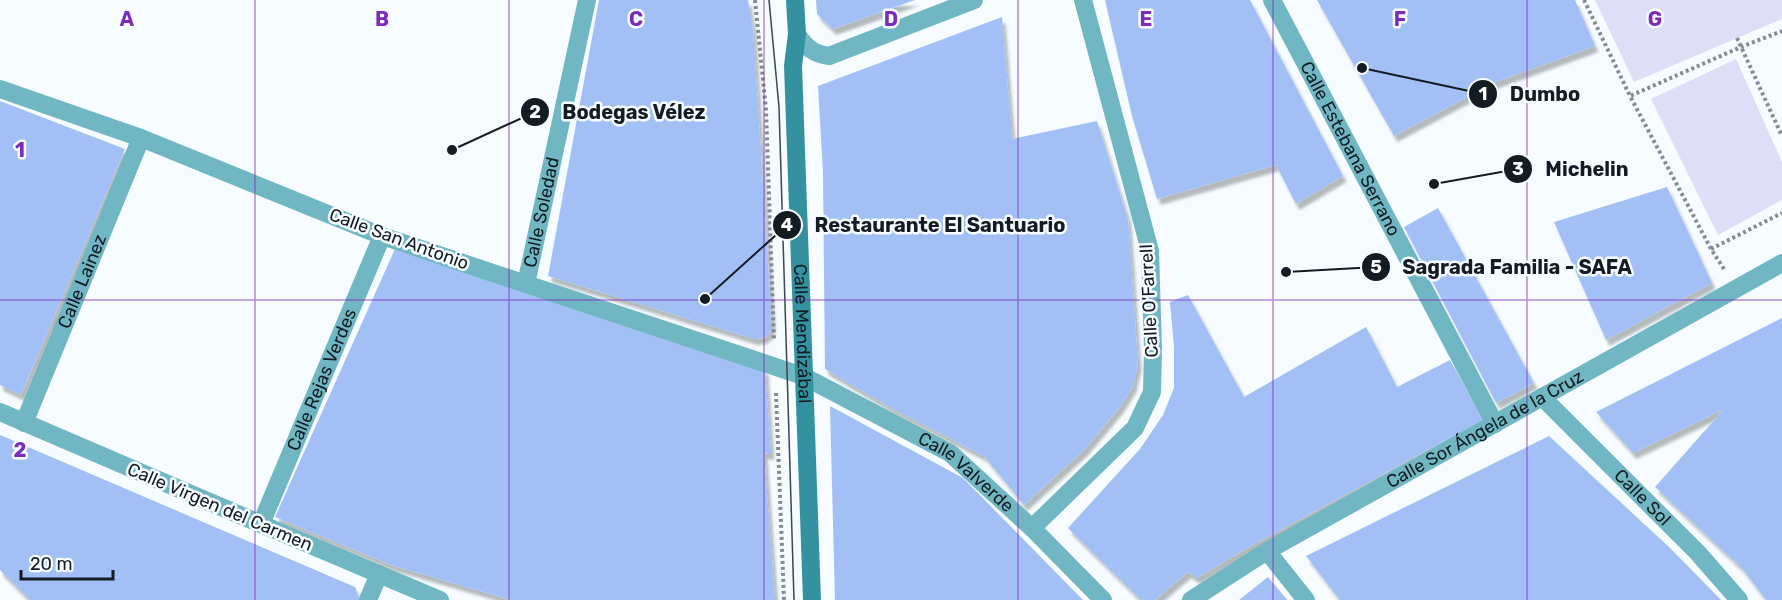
<svg xmlns="http://www.w3.org/2000/svg" width="1782" height="600" viewBox="0 0 1782 600" font-family="Rubik,sans-serif">
<style>
.green{fill:#dedef6}
.building{fill:#a2c0f5;filter:url(#shadow)}
.lines{fill:none;stroke-linecap:round;stroke-linejoin:round}
.path{stroke:#858c91;stroke-width:4;stroke-dasharray:3 3;stroke-linecap:butt}
.minor{stroke:#70b7c3;stroke-width:18}
.tertiary{stroke:#70b7c3;stroke-width:18}
.secondary{stroke:#3492a0;stroke-width:18}
.tram{stroke:#3e474c;stroke-width:1.5}
.grid{fill:none;stroke:#7b2cbf;stroke-width:1.5;stroke-opacity:0.55}
.labels{text-anchor:middle;stroke-width:5;stroke-linejoin:round;paint-order:stroke}
.street-label{font-size:18px;fill:#131c22;stroke:#f6fcff}
.grid-label{font-size:20px;text-anchor:middle;font-weight:bold;fill:#7b2cbf;stroke:#f6fcff;stroke-width:5;stroke-linejoin:round;paint-order:stroke}
.leader{fill:none;stroke:#131c22;stroke-width:2}
.callout-dot{fill:#131c22;stroke:#f6fcff;stroke-width:2}
.mark-label{font-size:18px;text-anchor:middle;font-weight:bold;fill:#fff}
.callout-label{font-size:20px;text-anchor:middle;font-weight:bold;fill:#131c22;stroke:#f6fcff;stroke-width:5;stroke-linejoin:round;paint-order:stroke}
</style>
<defs>
<filter id="shadow"><feDropShadow dx="3.5" dy="6" stdDeviation="1.5" flood-color="#0004"/></filter>
</defs>
<rect width="100%" height="100%" fill="#f6fcff"/>
<g class="green">
<path d="M1595,0H1782V19L1634,82Z"/>
<path d="M1736,59L1782,162V200L1718,235L1651,99Z"/>
</g>
<g class="building">
<path d="M599,0H748L753,29L772,325L770,333L763,338L754,339L548,276Z"/>
<path d="M816,0H915L833,29L817,14Z"/>
<path d="M1105,0H1250L1343,176L1296,204L1276,165L1157,199L1132,116Z"/>
<path d="M1317,0H1575L1595,46L1493,83L1394,136Z"/>
<path d="M1002,17L1012,139L1097,121L1128,219L1138,364L1133,386L1120,407L1085,449L1024,505L984,456L891,408L825,369L823,172L818,86Z"/>
<path d="M0,101L125,149L21,395L0,385Z"/>
<path d="M1667,187L1712,283L1606,340L1554,222Z"/>
<path d="M1438,208L1534,383L1496,403L1404,227Z"/>
<path d="M395,249L765,369L771,454L764,453L775,600H511L391,565L275,517Z"/>
<path d="M1188,295L1244,397L1366,327L1397,387L1450,360L1483,420L1247,548L1197,578L1188,572L1155,600H1141L1068,528L1140,449L1163,415L1174,388V347L1170,302Z"/>
<path d="M1782,318V600H1766L1742,568L1655,487L1724,409L1633,453L1596,412Z"/>
<path d="M830,406L963,478L1083,600H835Z"/>
<path d="M0,435L355,587L360,600H30L0,570Z"/>
<path d="M1549,436L1670,548L1721,600H1340L1306,556Z"/>
<path d="M1268,577L1287,600H1239Z"/>
</g>
<g class="lines">
<g class="path">
<path d="M755,0L766,110L774,341"/>
<path d="M1584,0L1630,96"/>
<path d="M1737,38L1782,136"/>
<path d="M1711,249L1782,213"/>
<path d="M1724,269L1711,249L1630,96L1741,47L1782,31"/>
<path d="M776,393L784,600"/>
</g>
<g class="minor">
<path id="s1" d="M1272,0L1495,424"/>
<path d="M797,34C805,47 814,54 829,56L974,0"/>
<path d="M0,89L141,138L382,236"/>
<path id="s2" d="M526,284L803,376L950,453L1032,528L1103,600"/>
<path id="s3" d="M1542,397L1698,553L1739,600"/>
<path d="M0,412L261,524"/>
<path id="s4" d="M24,423L141,138"/>
<path d="M1032,528L1135,428L1152,392L1153,350L1150,251L1083,0"/>
<path d="M1267,551L1306,600"/>
<path d="M368,600L379,574"/>
<path id="s5" d="M1191,600L1267,551L1782,263"/>
</g>
<path class="tertiary" id="s6" d="M440,600L261,524L382,236L526,284L587,0"/>
<path class="secondary" id="s7" d="M795,0L797,34L793,66L812,600"/>
<path class="tram" d="M769,0L779,107L794,600"/>
</g>
<path class="grid" d="M255,0V600M509,0V600M764,0V600M1018,0V600M1273,0V600M1527,0V600M0,300H1782"/>
<g class="labels">
<g class="street-label">
<text dy="6" stroke="none"><textPath href="#s1" startOffset="168">Calle Estebana Serrano</textPath></text>
<text dy="6" stroke="none"><textPath href="#s6" startOffset="732">Calle Soledad</textPath></text>
<text transform="translate(399 239) rotate(20)" y="6">Calle San Antonio</text>
<text dy="6" stroke="none"><textPath href="#s4" startOffset="153">Calle Lainez</textPath></text>
<text transform="translate(1149 301) rotate(-93)" y="6">Calle O'Farrell</text>
<text dy="6" stroke="none"><textPath href="#s7" startOffset="334">Calle Mendizábal</textPath></text>
<text dy="6" stroke="none"><textPath href="#s6" startOffset="351">Calle Rejas Verdes</textPath></text>
<text dy="6" stroke="none"><textPath href="#s5" startOffset="340">Calle Sor Ángela de la Cruz</textPath></text>
<text dy="6" stroke="none"><textPath href="#s2" startOffset="482">Calle Valverde</textPath></text>
<text dy="6" stroke="none"><textPath href="#s3" startOffset="142">Calle Sol</textPath></text>
<text transform="translate(220 507) rotate(23)" y="6">Calle Virgen del Carmen</text>
</g>
</g>
<g class="grid-label">
<text x="127" y="26">A</text>
<text x="382" y="26">B</text>
<text x="636" y="26">C</text>
<text x="891" y="26">D</text>
<text x="1146" y="26">E</text>
<text x="1400" y="26">F</text>
<text x="1655" y="26">G</text>
<text x="20" y="157">1</text>
<text x="20" y="457">2</text>
</g>
<path class="leader" d="M1362 68L1483 94M452 150L535 112M1434 184L1518 169M705 299L787 225M1286 272L1376 267"/>
<g class="callout-dot">
<circle cx="1362" cy="68" r="6"/>
<circle cx="452" cy="150" r="6"/>
<circle cx="1434" cy="184" r="6"/>
<circle cx="705" cy="299" r="6"/>
<circle cx="1286" cy="272" r="6"/>
<circle cx="1483" cy="94" r="15"/>
<circle cx="535" cy="112" r="15"/>
<circle cx="1518" cy="169" r="15"/>
<circle cx="787" cy="225" r="15"/>
<circle cx="1376" cy="267" r="15"/>
</g>
<g class="mark-label">
<text x="1483" y="100">1</text>
<text x="535" y="118">2</text>
<text x="1518" y="175">3</text>
<text x="787" y="231">4</text>
<text x="1376" y="273">5</text>
</g>
<g class="callout-label">
<text x="1545" y="101">Dumbo</text>
<text x="634" y="119">Bodegas Vélez</text>
<text x="1587" y="176">Michelin</text>
<text x="940" y="232">Restaurante El Santuario</text>
<text x="1517" y="274">Sagrada Familia - SAFA</text>
</g>
<path d="M21 570v9h92v-9" fill="none" stroke="#131c22" stroke-width="3"/>
<text x="30" y="570" font-size="18" fill="#131c22" stroke="#f6fcff" stroke-width="4.5" paint-order="stroke">20 m</text>
</svg>
